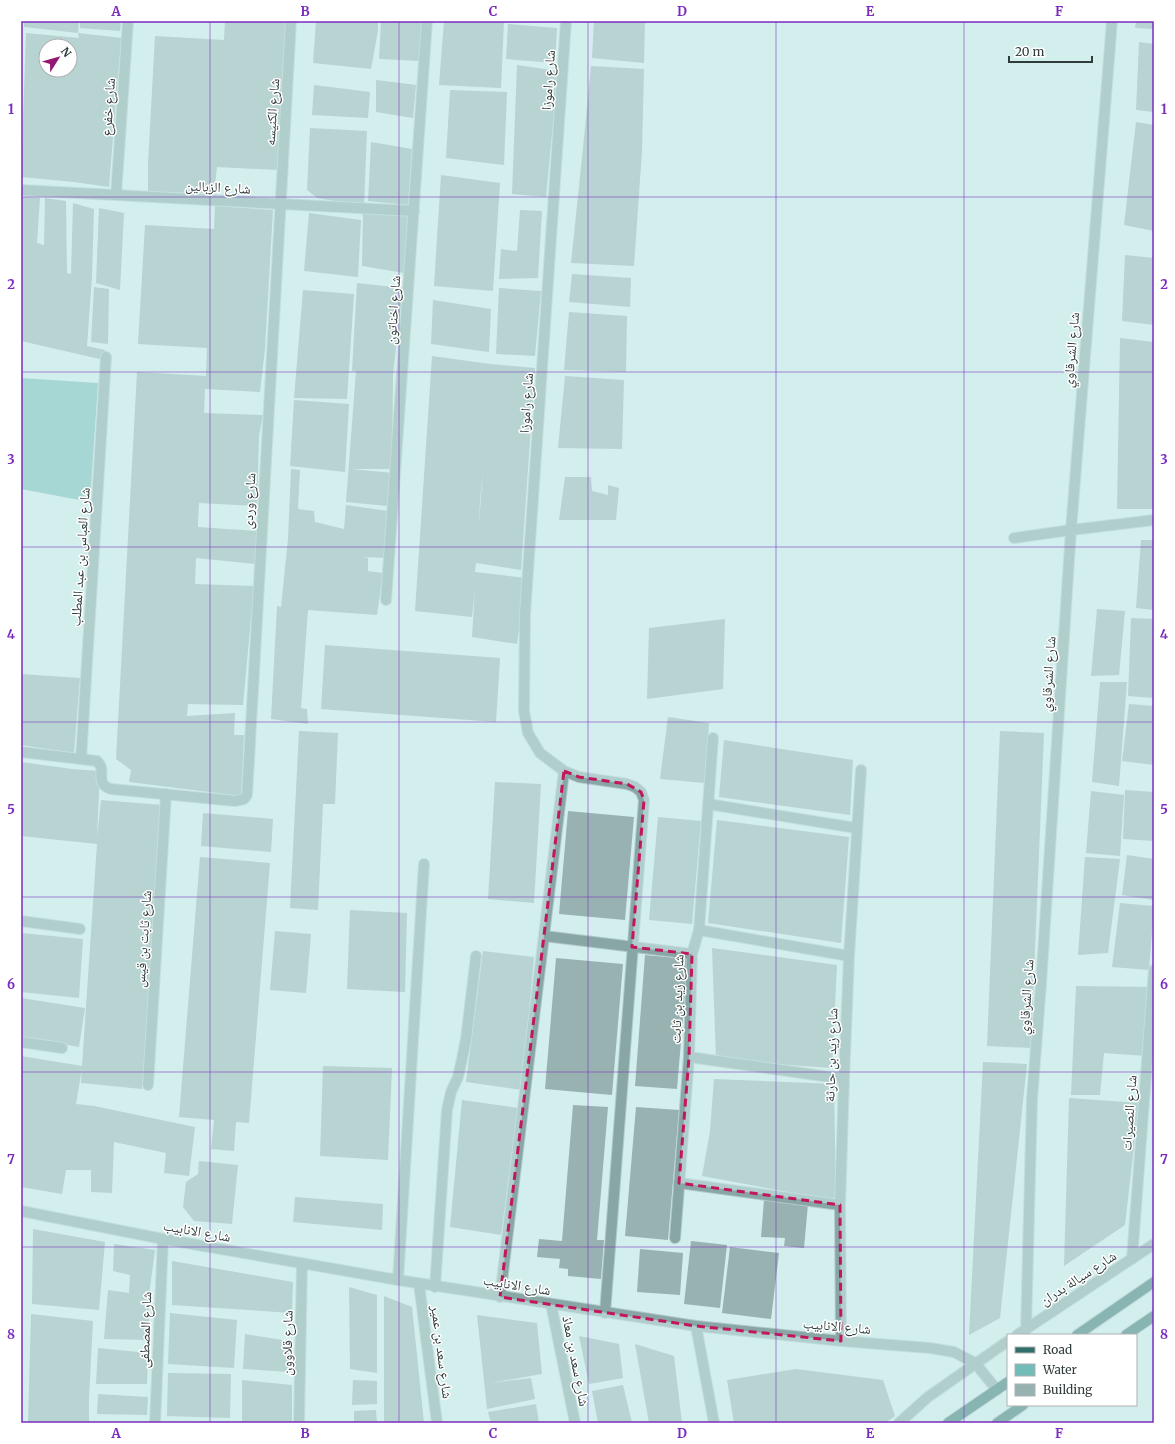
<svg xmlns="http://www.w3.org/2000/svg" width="1175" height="1444" viewBox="0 0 1175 1444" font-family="Merriweather,'Noto Naskh Arabic',serif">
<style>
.water{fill:#71bbb8}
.building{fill:#98b2b1;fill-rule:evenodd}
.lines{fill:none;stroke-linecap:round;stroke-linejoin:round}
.minor-casing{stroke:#b2cac9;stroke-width:12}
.major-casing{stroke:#b2cac9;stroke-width:12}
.minor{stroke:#87a6a4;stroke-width:10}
.major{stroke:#306e6c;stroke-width:10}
.marked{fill:none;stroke:#c2185b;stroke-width:3;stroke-dasharray:8 5;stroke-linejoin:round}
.grid{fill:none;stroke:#7b2cbf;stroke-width:1;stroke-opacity:0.55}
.labels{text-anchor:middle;stroke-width:3;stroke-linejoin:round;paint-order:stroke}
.street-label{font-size:14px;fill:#303b3b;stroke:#fff}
.neatline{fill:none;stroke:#7b2cbf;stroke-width:1.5}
.grid-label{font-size:13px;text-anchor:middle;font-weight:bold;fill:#7b2cbf}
</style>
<rect width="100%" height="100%" fill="#d2eeed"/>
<path class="water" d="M21,378L98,383L90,502L21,489Z"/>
<g class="building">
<path d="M24,21H79L78,33L24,27Z"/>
<path d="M80,21H121L120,31L80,28Z"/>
<path d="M225,21H286L278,170L217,167L214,193L148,192V164L155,36L224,40Z"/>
<path d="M316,21H378V31L371,69L313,63Z"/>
<path d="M381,21H422L420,61L379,59Z"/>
<path d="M444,21H504L501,88L439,85Z"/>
<path d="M594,21H645L644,63L592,58Z"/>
<path d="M1136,21H1154V29L1135,28Z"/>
<path d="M508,24L557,28L555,63L506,59Z"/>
<path d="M26,33L79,38L78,33L122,38L119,63L109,187L74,182L21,177ZM46,46H70V70H46Z"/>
<path d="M1139,42L1154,44V112L1136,110Z"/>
<path d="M517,65L558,71L546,197L512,194Z"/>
<path d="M591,66L644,69L642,151L634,266L571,263L583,148Z"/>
<path d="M376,80L416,85L413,118L376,112Z"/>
<path d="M314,85L370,92L368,118L312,115Z"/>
<path d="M450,90L507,92L504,165L446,158Z"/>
<path d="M1136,122L1154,125V231L1124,225Z"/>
<path d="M310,128L367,131L364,206L317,198L307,190Z"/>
<path d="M371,142L412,149L408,205L368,201Z"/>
<path d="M441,175L500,183L493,291L434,286Z"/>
<path d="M21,197L40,198L37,243L44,245L45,198L66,201L67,273L71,274L73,203L94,209L92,277L87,346L105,350L104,360L21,341Z"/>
<path d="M215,206L273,210L265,349L260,392L205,389L204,413L263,415L259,436L257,506L199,503L198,522V527L257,531L255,564L196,558L195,584L254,586L243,705L188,704L187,716L235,713L234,735H244L241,796L129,782L131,770L116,759L137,372L206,376L207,348L138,344L145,225L214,229Z"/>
<path d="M99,208L124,213L120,290L96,283Z"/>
<path d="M520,210L542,211L538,278L499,279L501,249L517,251Z"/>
<path d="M309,213L361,220L358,277L304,271Z"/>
<path d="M363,213L409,214L404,273L362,266Z"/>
<path d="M1125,255L1154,258V325L1122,321Z"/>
<path d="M572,274L631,278L630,307L569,302Z"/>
<path d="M357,283L403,288L393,374L392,469H351L393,473L387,506L346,502L356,371H352Z"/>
<path d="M94,287L109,289L108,344L91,342Z"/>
<path d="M499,288L541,291L535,356L496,354Z"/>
<path d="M303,290L354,294L347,399L294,398Z"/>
<path d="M433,300L491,309L489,352L431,344Z"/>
<path d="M569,312L627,316L626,372L564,370Z"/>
<path d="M1120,338L1154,342V509H1117Z"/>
<path d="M432,356L490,364L535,368L521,570L476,563L475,572L526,578L517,644L472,637L475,589L472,617L415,611ZM483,471L479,524L480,501Z"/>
<path d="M565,376L624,380L622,449L558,448Z"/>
<path d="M294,400L349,404L345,472L290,466Z"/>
<path d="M291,469L300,470L298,509L314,511L315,522L344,529L346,505L388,511L385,558L363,557L368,558V571L383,573L377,615L308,610L301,708L307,709L308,724L271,719L277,606L281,607L288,539Z"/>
<path d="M565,477H591L592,491L608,495V485L619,488L616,520H559Z"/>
<path d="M1141,540H1154V610L1136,608Z"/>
<path d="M1097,609L1125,611L1119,675L1091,676Z"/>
<path d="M1131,618L1154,619V698L1128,696Z"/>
<path d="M725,619L723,689L647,699L649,628Z"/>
<path d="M325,645L500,658L496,722L321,709Z"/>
<path d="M21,674L80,678L74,753L21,745Z"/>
<path d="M1100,682H1127L1119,786L1092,782Z"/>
<path d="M1129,704L1154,706V765L1122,761Z"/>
<path d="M668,717L709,723L705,783L660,779Z"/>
<path d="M299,731L338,733L335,804H323L318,910L290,908Z"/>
<path d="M1000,731L1044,733L1031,1048L987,1046Z"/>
<path d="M724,740L853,760L850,815L719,797Z"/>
<path d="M21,762L72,769L100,771L97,837L101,800L162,805L142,1089L81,1083L82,1068L76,1104L94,1106L195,1127L189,1176L164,1173L166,1153L114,1142L112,1193L91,1192V1170H66L62,1194L21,1187V1056L82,1066L97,844L21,836Z"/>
<path d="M495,782L541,784L534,903L488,899Z"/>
<path d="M1125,790L1154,792V841L1123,839Z"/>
<path d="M1091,791L1124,795L1120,856L1086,853Z"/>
<path d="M568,811L634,817L625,920L559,914Z"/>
<path d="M203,813L273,819L271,852L201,846Z"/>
<path d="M658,817L701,821L692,924L649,920Z"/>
<path d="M717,820L849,837L841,943L708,923Z"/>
<path d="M1127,855L1154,859L1153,900L1122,895Z"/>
<path d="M200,857L270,863L249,1123L236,1122L234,1151L211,1149L214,1120L179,1117Z"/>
<path d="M1085,857L1120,859L1108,953L1078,955Z"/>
<path d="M1120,903L1154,906L1149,970L1112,967Z"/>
<path d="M350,910L407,913L405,992L347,989Z"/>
<path d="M275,931L311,934L306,993L270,990Z"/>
<path d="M21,933L83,939L79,998L21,992Z"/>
<path d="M712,948L837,965L832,1068L716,1060Z"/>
<path d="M483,951L534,957L522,1090L466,1082Z"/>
<path d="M645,955L688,959L677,1089L635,1086Z"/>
<path d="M556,958L623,964L612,1095L545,1089Z"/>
<path d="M1076,986L1152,987L1147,1056L1104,1053L1100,1095H1071Z"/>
<path d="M21,998L85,1008L79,1047L21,1037Z"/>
<path d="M983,1062L1027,1064L1000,1318L969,1335Z"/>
<path d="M323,1066L392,1068L388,1160L320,1156Z"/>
<path d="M714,1079L834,1084L836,1201L702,1176L710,1131Z"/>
<path d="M1069,1098L1139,1103L1125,1225L1064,1266Z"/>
<path d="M462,1100L518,1108L501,1235L450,1227Z"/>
<path d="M573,1105L608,1107L597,1240H604L601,1279L568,1276V1269L559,1268L560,1259L537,1257L539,1239L562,1241Z"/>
<path d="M636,1107L679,1110L668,1240L625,1236Z"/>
<path d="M199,1161L238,1165L232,1224L194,1221L183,1207L186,1182L198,1174Z"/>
<path d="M295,1197L383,1204L382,1230L293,1222Z"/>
<path d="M764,1200L808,1204L804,1248L784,1246L785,1238L761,1237Z"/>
<path d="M33,1229L105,1242L99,1310L32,1304Z"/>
<path d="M691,1241L727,1245L720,1308L684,1304Z"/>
<path d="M114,1244L155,1250L149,1295V1340L104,1339L108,1290L129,1293L130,1275L113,1271Z"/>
<path d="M730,1247L779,1253L771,1319L722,1313Z"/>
<path d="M640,1249L683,1253L680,1295L637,1292Z"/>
<path d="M172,1261L293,1282L292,1313L172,1305Z"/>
<path d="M349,1287L377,1295V1373L350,1369Z"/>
<path d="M384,1296L412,1307L424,1423H384Z"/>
<path d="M170,1313L237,1320L234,1368L168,1364Z"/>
<path d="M31,1314L93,1321L89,1398V1423H28Z"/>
<path d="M477,1315L537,1323L542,1374L490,1383L531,1378L535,1399L487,1409Z"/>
<path d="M245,1334L289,1341L291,1372L243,1369Z"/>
<path d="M579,1336L619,1344L623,1378L589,1384Z"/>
<path d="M635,1344L674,1356L682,1423H649Z"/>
<path d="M98,1348L148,1353L147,1384H96Z"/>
<path d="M796,1369L883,1380L895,1416L885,1423H734L727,1380Z"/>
<path d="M168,1373L231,1374L230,1418L167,1416Z"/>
<path d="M242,1380L292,1385V1423L242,1422Z"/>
<path d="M353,1380L377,1381V1404L352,1405Z"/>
<path d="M623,1385L632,1423H598L592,1391Z"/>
<path d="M98,1394L148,1397L147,1415L97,1414Z"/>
<path d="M536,1404L539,1423H491L488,1412Z"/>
<path d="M376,1410L377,1423H354V1411Z"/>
</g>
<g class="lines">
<g class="minor-casing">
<g id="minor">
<path d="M566,21L525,614L524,711L528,733L540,753L564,771L579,777L627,784L635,787L641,792L644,800L605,1313"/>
<path d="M21,190L414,211"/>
<path d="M116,195L128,21"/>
<path d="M1014,538L1071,530L1154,520"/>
<path d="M386,600L427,21"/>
<path d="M21,752L97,761C108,772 93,783 111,789L235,801L244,799L247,795L291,21"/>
<path d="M81,759L106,357"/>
<path d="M708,804L856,828"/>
<path d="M21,921L80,929"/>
<path d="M699,930L849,956"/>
<path d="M544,936L692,954"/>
<path d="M21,1042L62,1048"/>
<path d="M689,1057L844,1079"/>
<path d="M148,1085L166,794"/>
<path d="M679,1183L840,1205"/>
<path d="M21,1211L163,1239L398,1280L696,1326L841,1341L930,1348L954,1352L975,1363L997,1390"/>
<path d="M675,1238L689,1057L692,954L699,930L713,738"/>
<path d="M1132,1259L1154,970"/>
<path d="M398,1280L424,864"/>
<path d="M419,1284L437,1423"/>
<path d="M435,1287L447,1110L451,1092L458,1077L462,1059L466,1039L476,956"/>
<path d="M500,1297L564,771"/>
<path d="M551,1304L575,1423"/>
<path d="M696,1326L714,1423"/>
<path d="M1026,1329L1032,1099L1041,984L1071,530L1112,21"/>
<path d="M1017,1335L1154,1244"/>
<path d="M841,1341L840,1205L844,1079L849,956L861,770"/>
<path d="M155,1423L163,1239"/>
<path d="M299,1423L302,1263"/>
<path d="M899,1423L928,1397L1008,1341"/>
</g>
</g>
<g class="major-casing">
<g id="major">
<path d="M1077,1335L1154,1282"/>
<path d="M1126,1335L1154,1316"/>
<path d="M948,1423L1008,1382"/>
<path d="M997,1423L1023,1405"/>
</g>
</g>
<use href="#minor" class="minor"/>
<use href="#major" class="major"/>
</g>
<path d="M0 0H1175V1444H0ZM564,771L579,777L627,784L641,792L644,800L632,947L692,954L689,1057L679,1183L840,1205L841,1341L696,1326L500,1297Z" fill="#d2eeed" fill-opacity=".55" fill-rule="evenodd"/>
<path class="marked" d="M564,771L579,777L627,784L641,792L644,800L632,947L692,954L689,1057L679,1183L840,1205L841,1341L696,1326L500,1297Z"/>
<path class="grid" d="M210,21V1423M399,21V1423M588,21V1423M776,21V1423M964,21V1423M21,197H1154M21,372H1154M21,547H1154M21,722H1154M21,897H1154M21,1072H1154M21,1247H1154"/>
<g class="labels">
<g class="street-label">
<text transform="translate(548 80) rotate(-86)" y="5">شارع راموزا</text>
<text transform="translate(108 107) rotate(-86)" y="5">شارع خفرع</text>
<text transform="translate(272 112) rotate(-86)" y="5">شارع الكنيسه</text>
<text transform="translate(218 187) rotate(3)" y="5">شارع الزبالين</text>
<text transform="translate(393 310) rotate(-86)" y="5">شارع اخناتون</text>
<text transform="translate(1071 350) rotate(-85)" y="5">شارع الشرقاوي</text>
<text transform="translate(526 403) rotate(-86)" y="5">شارع راموزا</text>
<text transform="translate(249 501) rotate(-87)" y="5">شارع وردى</text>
<text transform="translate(80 557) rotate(-86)" y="5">شارع العباس بن عبد المطلب</text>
<text transform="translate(1048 674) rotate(-86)" y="5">شارع الشرقاوي</text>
<text transform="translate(143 939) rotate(-86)" y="5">شارع ثابت بن قيس</text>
<text transform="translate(1026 997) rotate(-86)" y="5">شارع الشرقاوي</text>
<text transform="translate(677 999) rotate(-88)" y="5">شارع زيد بن ثابت</text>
<text transform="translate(831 1055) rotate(-88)" y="5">شارع زيد بن حارثة</text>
<text transform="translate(1129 1113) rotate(-86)" y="5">شارع النصيرات</text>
<text transform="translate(197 1231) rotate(10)" y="5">شارع الانابيب</text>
<text transform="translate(1078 1278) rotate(-33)" y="5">شارع سيالة بدران</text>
<text transform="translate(517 1285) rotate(9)" y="5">شارع الانابيب</text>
<text transform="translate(837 1326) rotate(5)" y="5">شارع الانابيب</text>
<text transform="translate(145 1330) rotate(-88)" y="5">شارع المصطفى</text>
<text transform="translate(287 1343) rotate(-89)" y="5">شارع قلاوون</text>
<text transform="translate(442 1352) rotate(83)" y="5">شارع سعد بن عمير</text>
<text transform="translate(576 1361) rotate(79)" y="5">شارع سعد بن معاذ</text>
</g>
</g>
<rect width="1175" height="1444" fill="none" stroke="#ffffff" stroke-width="44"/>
<rect x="1007" y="1334" width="130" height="72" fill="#ffffff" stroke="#acb1b1"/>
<rect x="1015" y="1347" width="20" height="6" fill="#306e6c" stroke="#acb1b1"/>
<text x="1043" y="1354" font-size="12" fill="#303b3b">Road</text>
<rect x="1015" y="1364" width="20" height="12" fill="#71bbb8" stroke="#acb1b1"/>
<text x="1043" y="1374" font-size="12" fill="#303b3b">Water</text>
<rect x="1015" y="1384" width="20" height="12" fill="#98b2b1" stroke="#acb1b1"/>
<text x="1043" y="1394" font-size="12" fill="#303b3b">Building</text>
<g transform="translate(58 58) rotate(53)"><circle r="19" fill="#ffffff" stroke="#acb1b1"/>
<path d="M0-3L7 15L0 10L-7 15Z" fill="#941772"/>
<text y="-6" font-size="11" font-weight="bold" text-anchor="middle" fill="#303b3b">N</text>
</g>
<path d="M1009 56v6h83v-6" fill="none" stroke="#303b3b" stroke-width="2"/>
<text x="1015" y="56" font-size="12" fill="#303b3b" stroke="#ffffff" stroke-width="3" paint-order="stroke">20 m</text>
<rect x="22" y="22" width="1131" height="1400" class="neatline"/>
<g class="grid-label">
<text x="116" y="16">A</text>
<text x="305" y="16">B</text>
<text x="493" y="16">C</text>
<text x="682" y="16">D</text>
<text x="870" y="16">E</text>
<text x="1059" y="16">F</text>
<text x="11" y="114">1</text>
<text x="1164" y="114">1</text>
<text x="11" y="289">2</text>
<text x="1164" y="289">2</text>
<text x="11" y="464">3</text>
<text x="1164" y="464">3</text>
<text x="11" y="639">4</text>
<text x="1164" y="639">4</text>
<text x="11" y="814">5</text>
<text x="1164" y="814">5</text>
<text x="11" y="989">6</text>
<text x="1164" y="989">6</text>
<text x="11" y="1164">7</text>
<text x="1164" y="1164">7</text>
<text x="11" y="1339">8</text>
<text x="1164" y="1339">8</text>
<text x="116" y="1438">A</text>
<text x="305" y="1438">B</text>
<text x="493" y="1438">C</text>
<text x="682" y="1438">D</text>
<text x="870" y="1438">E</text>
<text x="1059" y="1438">F</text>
</g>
</svg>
